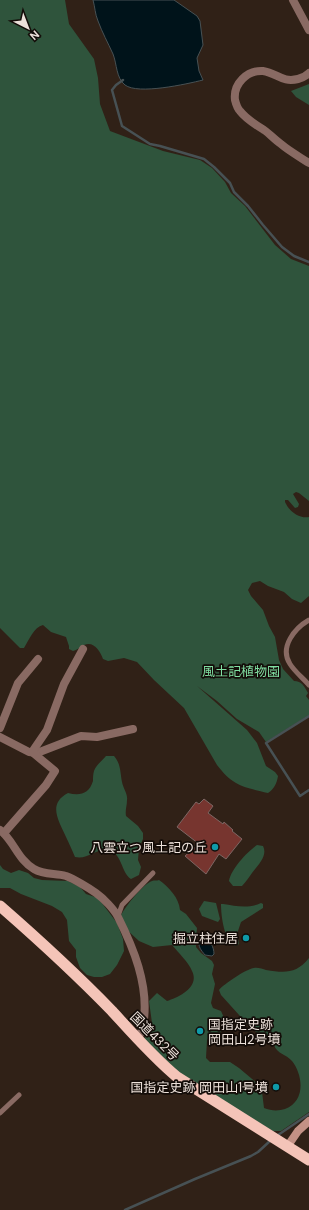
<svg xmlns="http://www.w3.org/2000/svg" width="309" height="1210" viewBox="0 0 309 1210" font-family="'DM Sans','Noto Sans JP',sans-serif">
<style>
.green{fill:#2f543c}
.water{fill:#00131a;stroke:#475154}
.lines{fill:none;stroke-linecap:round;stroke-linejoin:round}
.stream{stroke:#475154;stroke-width:2.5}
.building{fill:#77352f;stroke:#7d6663}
.service{stroke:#896a63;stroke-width:5}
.minor{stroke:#896a63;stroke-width:8}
.secondary{stroke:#c39185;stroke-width:8}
.trunk{stroke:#f4c4b8;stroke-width:11}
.culture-dot{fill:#0f9aa8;stroke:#130c08;stroke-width:1.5}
.labels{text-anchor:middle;stroke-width:3.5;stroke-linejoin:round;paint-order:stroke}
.park-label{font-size:13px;fill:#80dea2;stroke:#130c08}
.poi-label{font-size:13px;fill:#ece1da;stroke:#130c08;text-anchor:end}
.street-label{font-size:13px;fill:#ece1da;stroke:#130c08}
</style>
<rect width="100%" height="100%" fill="#302117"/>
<g class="green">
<path d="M0,0H65L69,24L94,59L98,78L100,104L110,131L163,151L200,160L212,168L225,182L231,193L245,206L275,245L291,259L309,266V501L299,493L296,492L293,494L299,504L298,507L295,508L288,500H285V502C289,511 299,519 309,517V596L301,603L292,599L284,592L268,586L260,581L252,583L248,590L251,596L263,610L269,626L275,637L279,660L283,669L294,681C302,681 304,686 308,693L306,696L309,700V715L266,742L259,732L237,719L217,701L197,686L247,730L257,743L266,766L275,772L278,776C277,783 274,789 268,793C243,787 233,786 217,765L184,708L154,680L137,662L124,658L108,661L103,659C100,651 94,641 84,645C80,647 77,650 73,651L69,649V646L66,637L51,632L43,625C34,627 29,640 24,648H20L0,628Z"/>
<path d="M309,84V105L296,97L291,91Z"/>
<path d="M106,756H114C121,764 120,772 122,782C123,788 128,794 127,800C127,806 125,810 126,816L138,826L143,833V839L139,848L138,860L141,867L139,875L131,879C121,873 122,852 108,850C96,848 88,860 75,857C72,850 69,843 66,837C59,821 47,804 68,793C80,796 89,794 93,781C93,778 93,774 94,771C96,765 102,761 106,756Z"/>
<path d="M257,845L263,846C268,856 258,865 252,873C249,877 246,882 242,886H233L229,881C231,869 247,852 257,845Z"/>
<path d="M0,865L3,869L11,873L19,870L28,873L34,878L42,880L68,881L80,887L86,894L98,898L117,923L123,939L124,951L117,965L110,974L102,977H94L87,975L80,968L76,957V950L69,941L67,920L62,912L52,906L21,894L10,888H0Z"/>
<path d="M159,880C169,887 179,898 180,910L186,914L197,928L196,938V947L201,953L212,961L214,965L212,974L215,984L211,1003L213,1008L221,1011L225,1020V1027L219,1034L210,1036L207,1040L206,1058L210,1062H230L239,1068L258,1084L262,1092L264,1108C271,1111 279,1111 285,1109C306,1101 303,1075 292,1061C286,1054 277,1054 274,1045H271L249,1026L221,995L219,990C224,984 246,969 254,968C257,967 263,969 266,970C285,973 296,974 309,958V1112L281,1131H273L188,1081L144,1039L152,1023L149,1001L157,993L167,1001C179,997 200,987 192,971C189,963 178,952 172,945L153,947L139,941L126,929L121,915C126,906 143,884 152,881C154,880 157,881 159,880Z"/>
<path d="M204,901L216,903L220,919L218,922L202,916L199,909Z"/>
<path d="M261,903L263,904V908L241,922L237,934L239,944L236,946C224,942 221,916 221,904H223C236,906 248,909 261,903Z"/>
</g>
<g class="water">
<path d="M93,0H174L197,16L200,21L203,45L197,58L199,71L203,80C187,84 138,95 125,85C116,78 117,64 113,54C108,43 102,32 98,21C95,14 95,7 93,0Z"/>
<path d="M204,937C210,940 214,947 214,954L212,956L205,955C201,950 198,947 199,940Z"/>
</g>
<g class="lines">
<g class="stream">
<path d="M123,80L116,85L112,90L122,126L150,144L160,146L204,159L214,167L230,183L234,192L248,206L263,225L282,247L294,256L309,262"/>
<path d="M309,716L266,743L300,796L309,790"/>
<path d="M278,1135L309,1114"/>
<path d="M125,1210L195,1179L251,1156L258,1152L270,1141"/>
</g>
</g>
<path class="building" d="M204,799L213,806L208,813L223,824L224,822L233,830L232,831L242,839L226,859L219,854L206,874L185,856L199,844L177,827L196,802L199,804Z"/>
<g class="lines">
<g class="service">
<path d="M309,620C295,628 279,647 290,664C295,672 303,678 309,685"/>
<path d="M118,916L122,905L153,873"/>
<path d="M0,1113L19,1095"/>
</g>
<g class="minor">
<path d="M293,0L309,30"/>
<path d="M309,73C306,76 302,78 298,79C282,83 277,73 263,71C247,70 233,84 235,100C236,104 237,108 240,111C246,119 256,125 264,130C270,134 275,140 281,144C289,151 300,157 309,163"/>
<path d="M0,728L18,683L38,659"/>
<path d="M0,737L29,752L37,753L81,736L97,737L133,729"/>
<path d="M0,830C14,841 18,860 34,869C44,875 55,873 66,876C74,879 89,888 96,893C103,898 114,909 118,917C134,949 148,984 144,1019C143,1028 142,1032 137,1039"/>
<path d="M4,833L46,785L55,771L32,752L47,730L64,684L83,649"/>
</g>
<path class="secondary" d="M287,1147L298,1131L309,1121"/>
<path class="trunk" d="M0,906C39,940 76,974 112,1011C133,1034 153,1057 177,1077L309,1160"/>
</g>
<g class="culture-dot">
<circle cx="215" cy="847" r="4"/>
<circle cx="246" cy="938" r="4"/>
<circle cx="200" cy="1031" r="4"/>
<circle cx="276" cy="1087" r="4"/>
</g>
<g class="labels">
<g class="park-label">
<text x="241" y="676">風土記植物園</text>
</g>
<g class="poi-label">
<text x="207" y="852">八雲立つ風土記の丘</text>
<text x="238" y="943">掘立柱住居</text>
<text x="208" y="1029" text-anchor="start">国指定史跡<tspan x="208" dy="15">岡田山2号墳</tspan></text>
<text x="268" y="1092">国指定史跡 岡田山1号墳</text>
</g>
<g class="street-label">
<text transform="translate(155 1036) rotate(45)" y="5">国道432号</text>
</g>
</g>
<g transform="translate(28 28) rotate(138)" stroke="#130c08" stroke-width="3" paint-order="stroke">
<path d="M0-3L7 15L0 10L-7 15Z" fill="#ece1da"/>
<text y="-6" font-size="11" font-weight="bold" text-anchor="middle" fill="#ece1da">N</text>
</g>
</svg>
